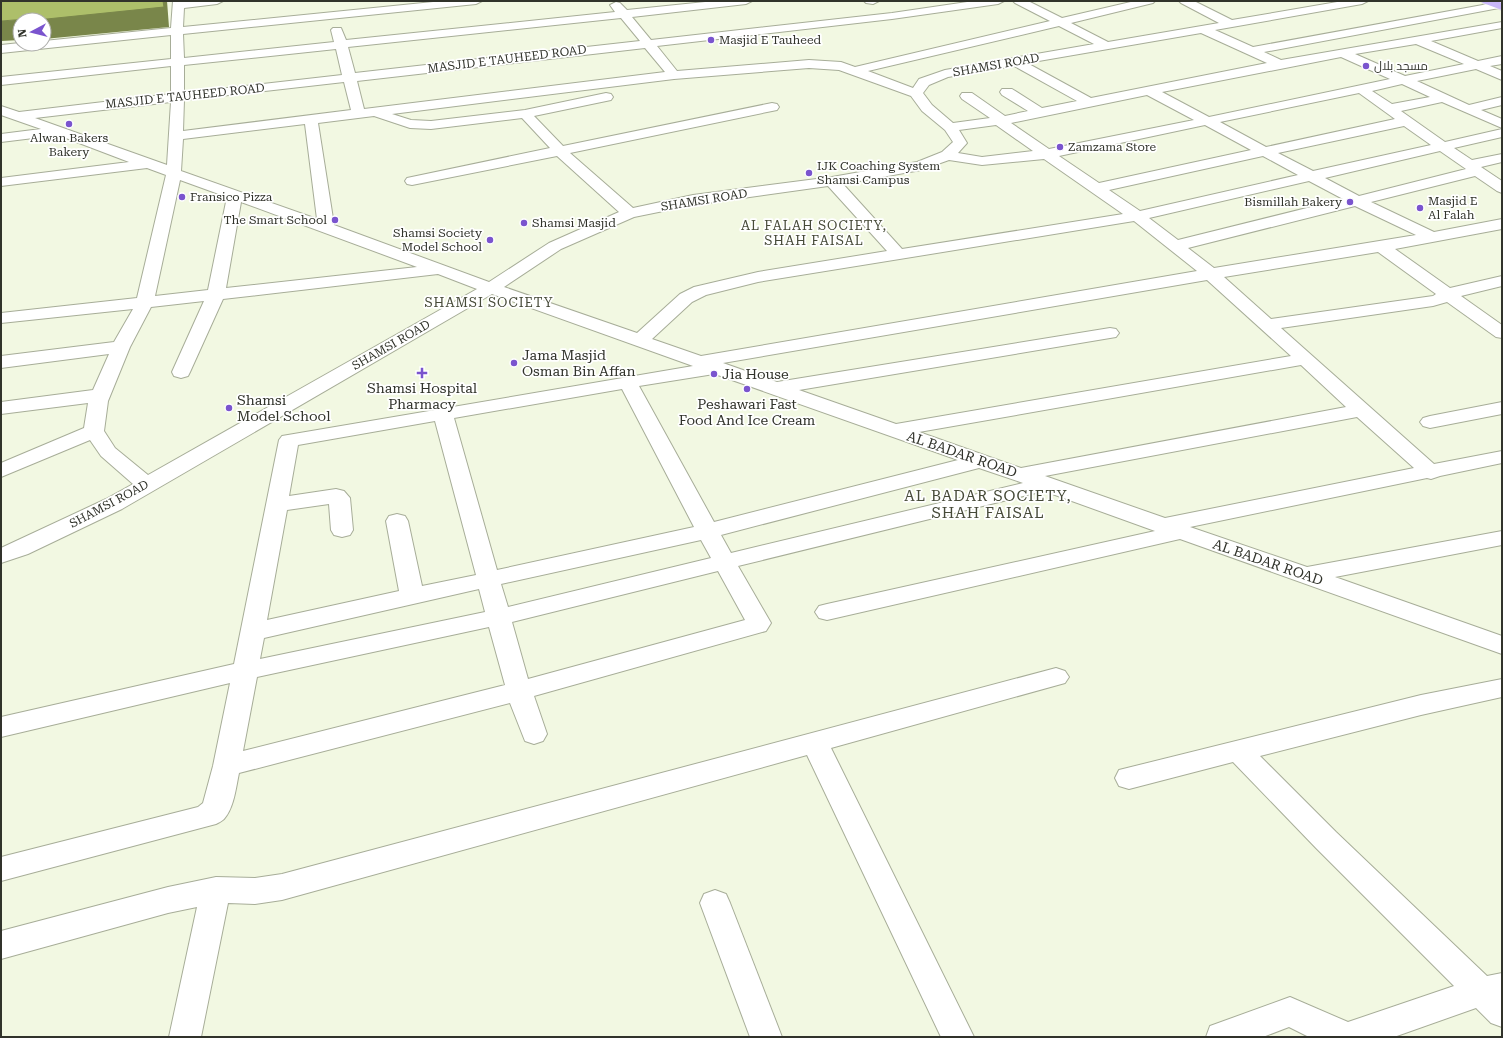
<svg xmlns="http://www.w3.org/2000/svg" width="1503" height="1038" viewBox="0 0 1503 1038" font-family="'Roboto Serif',Cairo,serif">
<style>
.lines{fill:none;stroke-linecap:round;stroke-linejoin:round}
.minor-casing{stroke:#a7ad98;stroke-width:2}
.major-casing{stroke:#e2e2e1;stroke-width:2}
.minor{fill:#fff;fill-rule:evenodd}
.major{fill:#c8b6f9;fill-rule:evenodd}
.shaded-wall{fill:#79864a}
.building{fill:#adbf6a;stroke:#79864a}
.poi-dot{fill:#7a54ce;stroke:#fff;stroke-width:1.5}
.labels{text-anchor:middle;stroke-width:3.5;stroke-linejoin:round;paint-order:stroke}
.far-poi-label{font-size:12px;fill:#31332b;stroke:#fff;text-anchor:start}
.far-street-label{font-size:12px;fill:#31332b;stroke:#fff}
.far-neighbourhood-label{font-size:13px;letter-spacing:1px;fill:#464a38;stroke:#fff}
.poi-label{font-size:14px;fill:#31332b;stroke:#fff;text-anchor:start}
.street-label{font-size:14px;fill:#31332b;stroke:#fff}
.neighbourhood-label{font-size:15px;letter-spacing:1px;fill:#464a38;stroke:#fff}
</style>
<rect width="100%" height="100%" fill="#f2f8e2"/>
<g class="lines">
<g class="minor-casing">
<g id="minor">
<path d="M173,1H223L217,4L184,8L183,27L443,1H482L476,4L183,34L184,58L334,42L331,30L333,28H341L346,40L615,12L610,5L616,2L620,3L627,10L715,1H752L746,4L632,17L651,40L892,13L974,1H1004L998,4L892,19L657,46L677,71L809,60L841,62L855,67L1050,21L1015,3L1013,1H1028L1062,18L1135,1H1155L1153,3L1071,23L1108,42L1219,23L1181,3L1179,1H1194L1232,20L1343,1H1368L1362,4L1215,30L1253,47L1499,2H1502V8H1499L1264,52L1281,60L1502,22V28L1431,41L1478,61L1502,56V64L1490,66L1502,71V80L1476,69L1417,81L1469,105L1502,97V105L1481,110L1502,119V128L1442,102L1401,111L1445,142L1502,129V137L1454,148L1472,160L1502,154V162L1481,167L1502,181V193L1497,191L1475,176L1371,202L1434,232L1502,219V229L1395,249L1450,288L1502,276V286L1461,296L1502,325V338L1496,337L1447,302L1433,306L1281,328L1434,464L1502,451V463L1440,476L1431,479L1427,478L1190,527L1307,567L1502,531V545L1335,577L1502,636V654L1180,539L827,620L819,618L815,612L819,606L827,604L1155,531L1044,491L738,566L771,623L766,631L534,696L547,734L543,741L534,744L525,741L510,703L239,773C236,787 234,808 224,819C222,821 218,823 216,824L1,881V857L198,807L203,803L213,766L230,683L1,737V717L234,664L279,440L282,436L693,366L492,294L122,509L28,554L1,563V548L106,499L133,484L101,456L90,440L1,477V463L84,428L88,403L1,414V402L93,390L109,354L1,368V356L114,342L133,309L1,323V313L137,298L166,175L147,168L1,186V178L129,162L58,135L1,142V134L41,129L1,115V106L19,112L171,94V66L1,85V77L171,59V35L1,53V45L20,43L44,44V41L171,28ZM621,18L640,41L355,73L348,47ZM1059,26L1094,44L945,70L919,79L913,88L868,71ZM1201,33L1267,63L1091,98L1027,63ZM1416,44L1464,64L1405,76L1355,54ZM645,48L665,72L364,109L357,81ZM336,49L342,75L184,93V65ZM1341,57L1390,79L1209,117L1162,92ZM1014,66L1077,101L1042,108L1012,89H1002L1000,92L1002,95L1028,111L1005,116L972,93H962L960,96L962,99L990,118L953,123L932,105L923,93L929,85L948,77ZM809,68L839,70L911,96L922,111L945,130L953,142L942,152L917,162L832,177L693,195L633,208L570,153L772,111L777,110L779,107L777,104L772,103L563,146L534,116L611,100L613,97L611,94L606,93L525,110L431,121L411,120L392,114L674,79ZM344,82L351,110L183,131L184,100ZM1402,84L1430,97L1392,104L1372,91ZM1359,93L1395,119L1266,147L1220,122ZM1147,95L1194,120L1049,149L1011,123ZM171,102L167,165L35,118ZM374,116L410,128L431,129L522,118L550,148L407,178L405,181L407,184L412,185L557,156L619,212L549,243L489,282L334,225L318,123ZM305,124L317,219L181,171L183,139ZM996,125L1033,151L982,157L958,153L967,143L959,130ZM1205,125L1251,150L1099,183L1059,156ZM1404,126L1431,145L1313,171L1278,153ZM1440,151L1466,169L1359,196L1325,178ZM1263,156L1298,175L1140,211L1109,190ZM1044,159L1123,214L902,249L843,184L921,170L949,160L982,165ZM180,180L227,197L208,290L155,296ZM1309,181L1343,199L1178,240L1149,218ZM828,186L887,251L758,272L694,287L680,294L637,333L504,287L561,249L634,217L693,205ZM241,202L417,267L226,288ZM1355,206L1416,235L1214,268L1188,248ZM1134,221L1197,271L701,356L652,339L692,302L706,295L758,282ZM1378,252L1436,294L1433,296L1271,319L1224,277ZM438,274L477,289L148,475L115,448L104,431L108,401L130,347L151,307L204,301L172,372L174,376L181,378L188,376L190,372L223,299ZM1207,280L1291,356L896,424L799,390L1110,338L1116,337L1119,333L1116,329L1110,328L777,382L723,363ZM1301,365L1346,407L1021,468L919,432ZM714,374H715L958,460L714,522L639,386ZM622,389L694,527L497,570L454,418ZM1357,417L1414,468L1165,518L1045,476ZM435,421L476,575L422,586L408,521L405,516L397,514L389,516L386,521L399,591L267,620L287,510L329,504L331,530L334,535L342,537L350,535L353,530L350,498L344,491L336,489L289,496L298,445ZM979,468L1023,483L731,553L721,535ZM701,540L711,558L508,607L501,584ZM718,571L745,620L528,679L512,622ZM479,589L485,612L260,659L264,638ZM489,627L505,685L243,751L257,677Z"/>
<path d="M864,1H879L873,4L866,3Z"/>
<path d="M1502,402V414L1430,428L1423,426L1420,422L1423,418L1430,416Z"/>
<path d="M1056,668L1065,671L1069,677L1065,683L831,748L974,1037H941L807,755L282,900L255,904L228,903L201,1037H169L197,907L168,913L1,959V931L168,887L216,877L255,878L282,874Z"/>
<path d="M1502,679V697L1421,715L1260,756L1336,832L1487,976L1502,973V1027L1491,1023L1476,1008L1394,1037H1309L1289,1027L1263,1037H1206L1210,1026L1290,997L1348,1022L1454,986L1316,848L1233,762L1129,789L1119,786L1115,778L1119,770L1421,695Z"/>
<path d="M715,890L726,894L730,903L782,1037H750L700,903L704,894Z"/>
</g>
</g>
<g class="major-casing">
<path id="major" d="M1481,1H1497L1502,3V10L1483,3Z"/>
</g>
<use href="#minor" class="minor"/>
<use href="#major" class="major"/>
</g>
<g class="shaded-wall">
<path d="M163,1H167L169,27L44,39V20H37Z"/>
<path d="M28,19L29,20H20V40L1,41V21Z"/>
</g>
<path class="building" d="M1,1H163L164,7L37,20H28V19L1,21Z"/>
<g class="poi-dot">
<circle cx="711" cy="40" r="4"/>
<circle cx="1366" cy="66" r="4"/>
<circle cx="69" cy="124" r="4"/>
<circle cx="1060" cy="147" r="4"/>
<circle cx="809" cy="173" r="4"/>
<circle cx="182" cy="197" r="4"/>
<circle cx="1350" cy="202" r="4"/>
<circle cx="1420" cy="208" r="4"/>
<circle cx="335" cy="220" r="4"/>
<circle cx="524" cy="223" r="4"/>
<circle cx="490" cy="240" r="4"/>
<circle cx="514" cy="363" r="4"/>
<path d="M420 367h4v4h4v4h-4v4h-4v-4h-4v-4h4z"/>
<circle cx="714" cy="374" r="4"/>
<circle cx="747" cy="389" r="4"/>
<circle cx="229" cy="408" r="4"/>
</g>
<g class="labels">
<g class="far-poi-label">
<text x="719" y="44">Masjid E Tauheed</text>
<text x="1374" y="70">مسجد بلال</text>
<text x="69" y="142" text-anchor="middle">Alwan Bakers<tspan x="69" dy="14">Bakery</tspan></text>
<text x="1068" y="151">Zamzama Store</text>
<text x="817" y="170">IJK Coaching System<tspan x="817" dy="14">Shamsi Campus</tspan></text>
<text x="190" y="201">Fransico Pizza</text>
<text x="1428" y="205">Masjid E<tspan x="1428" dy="14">Al Falah</tspan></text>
<text x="1342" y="206" text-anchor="end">Bismillah Bakery</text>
<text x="327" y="224" text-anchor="end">The Smart School</text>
<text x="532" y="227">Shamsi Masjid</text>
<text x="482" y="237" text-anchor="end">Shamsi Society<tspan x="482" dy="14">Model School</tspan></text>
</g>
<g class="far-street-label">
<text transform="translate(507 59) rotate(-7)" y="4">MASJID E TAUHEED ROAD</text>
<text transform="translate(996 65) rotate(-10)" y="4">SHAMSI ROAD</text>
<text transform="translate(185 96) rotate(-6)" y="4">MASJID E TAUHEED ROAD</text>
<text transform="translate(704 200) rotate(-9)" y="4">SHAMSI ROAD</text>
<text transform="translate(391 345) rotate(-30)" y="4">SHAMSI ROAD</text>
<text transform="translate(109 504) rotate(-28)" y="4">SHAMSI ROAD</text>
</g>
<g class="far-neighbourhood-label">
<text x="814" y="230">AL FALAH SOCIETY,<tspan x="814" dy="15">SHAH FAISAL</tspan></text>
<text x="489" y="307">SHAMSI SOCIETY</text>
</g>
<g class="poi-label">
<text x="522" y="360">Jama Masjid<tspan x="522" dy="16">Osman Bin Affan</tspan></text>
<text x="722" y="379">Jia House</text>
<text x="422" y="393" text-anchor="middle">Shamsi Hospital<tspan x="422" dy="16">Pharmacy</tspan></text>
<text x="237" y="405">Shamsi<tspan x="237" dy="16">Model School</tspan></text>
<text x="747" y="409" text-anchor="middle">Peshawari Fast<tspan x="747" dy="16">Food And Ice Cream</tspan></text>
</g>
<g class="street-label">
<text transform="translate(962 454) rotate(19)" y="5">AL BADAR ROAD</text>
<text transform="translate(1268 562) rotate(19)" y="5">AL BADAR ROAD</text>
</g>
<g class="neighbourhood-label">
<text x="988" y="501">AL BADAR SOCIETY,<tspan x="988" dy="17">SHAH FAISAL</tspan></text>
</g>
</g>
<rect width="1503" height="1038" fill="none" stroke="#31332b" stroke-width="4"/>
<g transform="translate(32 32) rotate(263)"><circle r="19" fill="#ffffff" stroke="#adadaa"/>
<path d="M0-3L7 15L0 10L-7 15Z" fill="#7a54ce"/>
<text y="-6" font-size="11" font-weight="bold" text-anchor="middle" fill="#31332b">N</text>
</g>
</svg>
